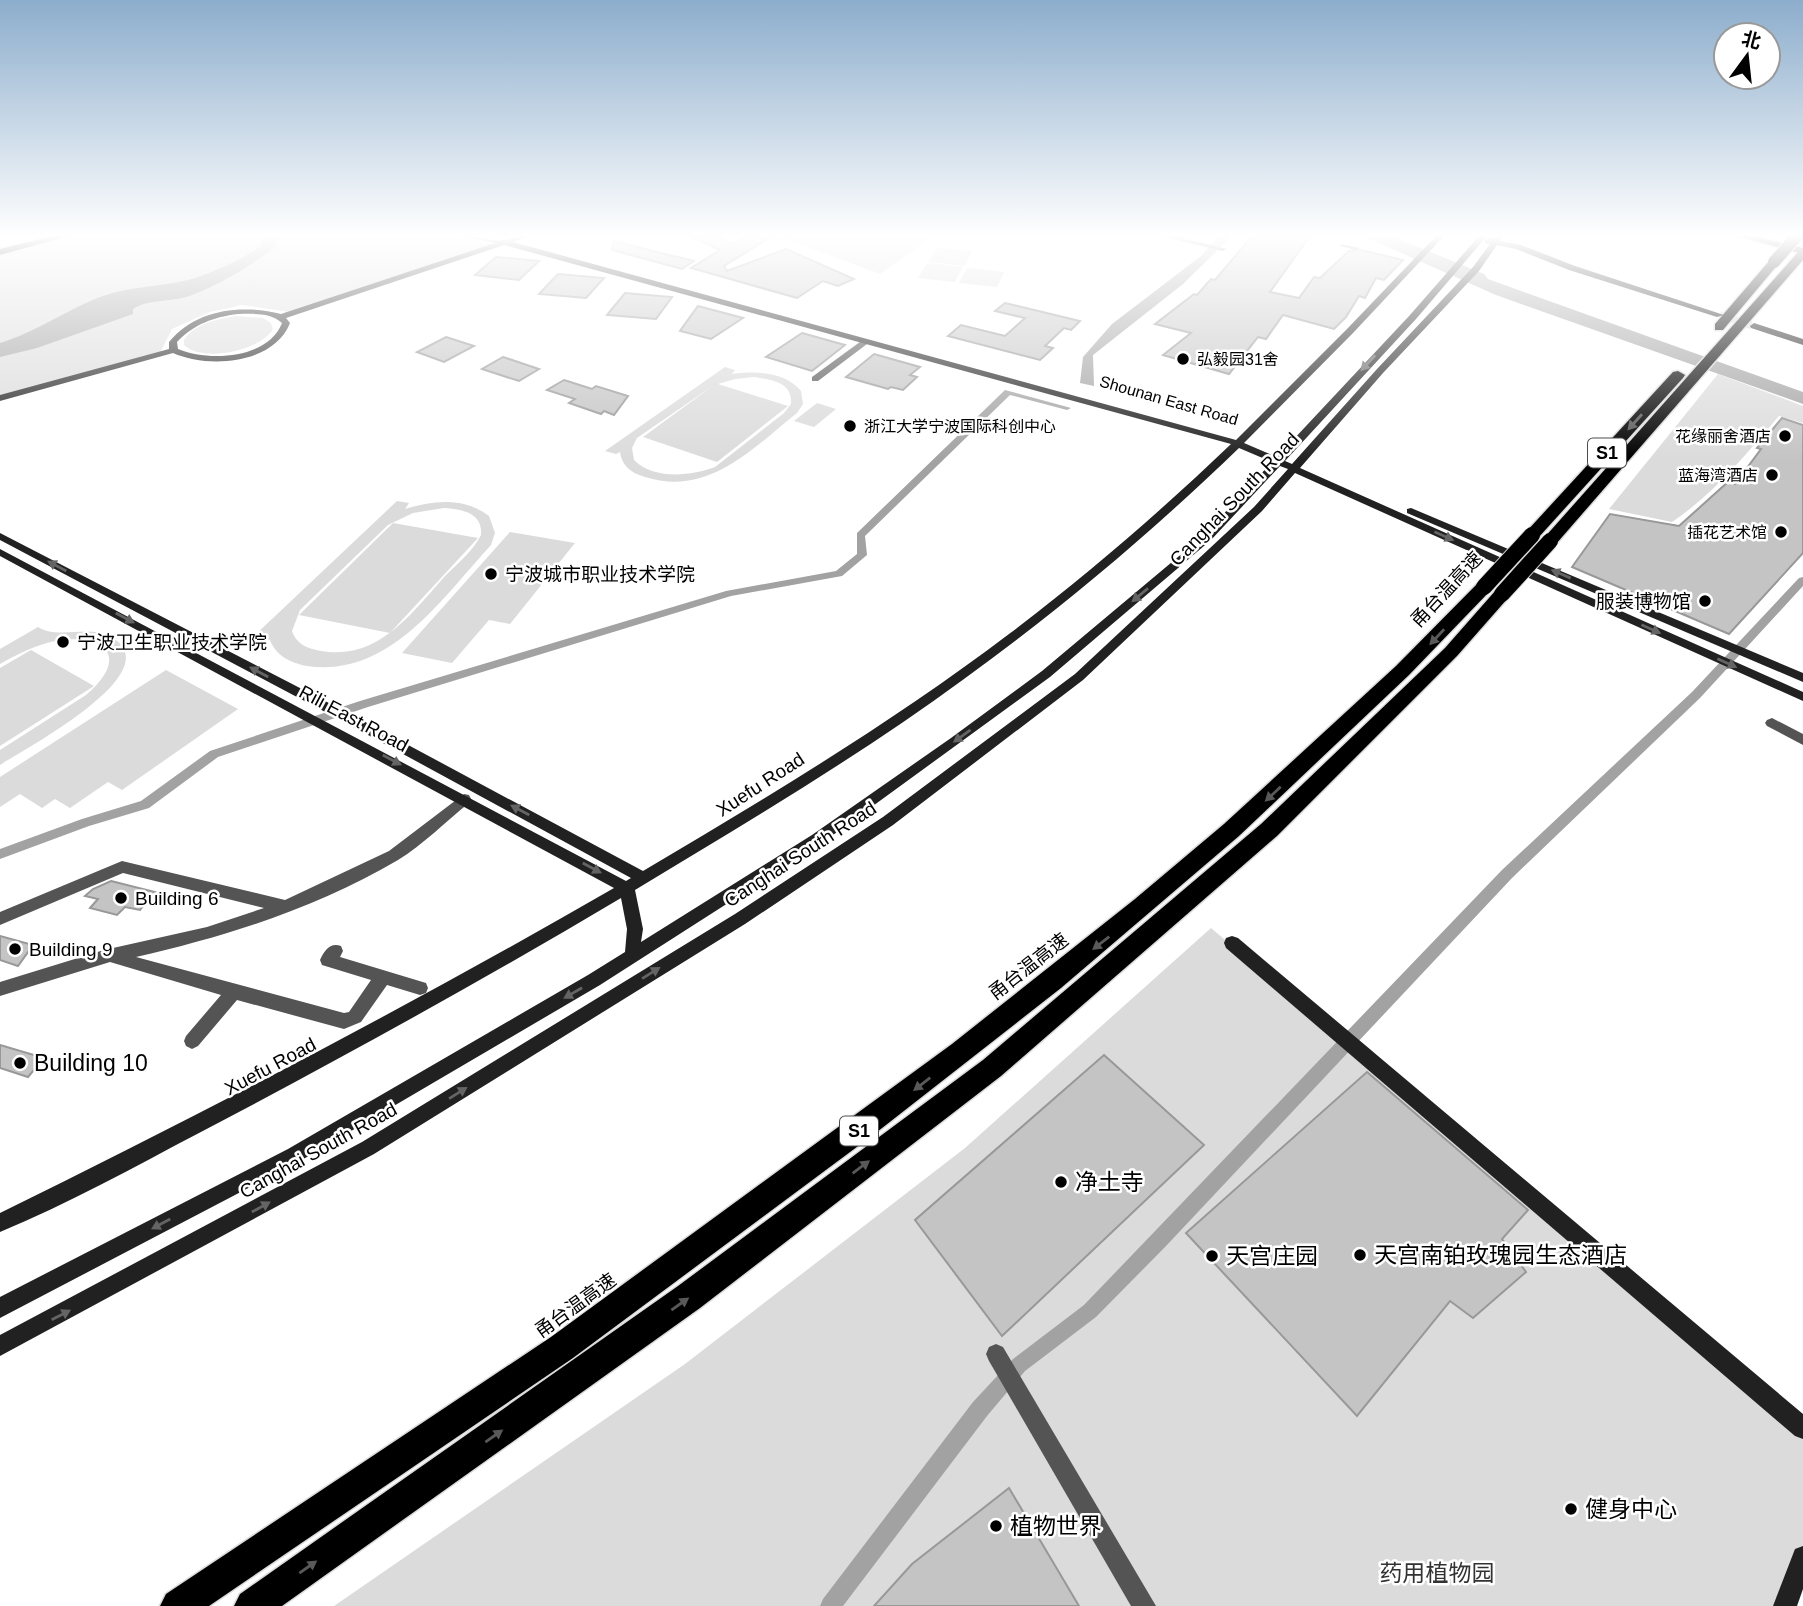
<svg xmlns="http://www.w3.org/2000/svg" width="1803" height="1606" viewBox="0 0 1803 1606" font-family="Helvetica,'Noto Sans SC',sans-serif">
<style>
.green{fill:#dbdbdb;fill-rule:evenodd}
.water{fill:#a2a2a2}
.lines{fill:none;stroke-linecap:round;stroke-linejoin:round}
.canal{fill:#a2a2a2;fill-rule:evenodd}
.building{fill:#c4c4c4;stroke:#989898;stroke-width:2}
.secondary-tunnel{stroke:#d9d9d9;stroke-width:8;stroke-dasharray:8 4.5;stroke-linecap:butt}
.primary-casing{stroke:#dbdbdb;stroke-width:3}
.highway-casing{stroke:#dbdbdb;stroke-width:3}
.street{fill:#545454;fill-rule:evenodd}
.secondary{fill:#212121;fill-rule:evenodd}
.primary{fill:#000;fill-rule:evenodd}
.highway{fill:#000;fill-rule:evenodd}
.highway-bridge-far1-casing{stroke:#dbdbdb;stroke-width:14;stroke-linecap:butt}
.highway-bridge-casing{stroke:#dbdbdb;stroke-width:18;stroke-linecap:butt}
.highway-bridge-far1{stroke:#000;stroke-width:12}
.highway-bridge{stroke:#000;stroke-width:16}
.oneway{fill:#646464}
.oneway2{fill:#595959}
.poi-dot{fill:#000;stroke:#fff;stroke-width:2.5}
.labels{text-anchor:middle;stroke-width:5;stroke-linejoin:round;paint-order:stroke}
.far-poi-label{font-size:16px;fill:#000;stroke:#fff;text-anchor:end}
.far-street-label{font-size:16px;fill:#000;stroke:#fff}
.shield{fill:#fff;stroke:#4c4c4c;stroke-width:2}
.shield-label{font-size:18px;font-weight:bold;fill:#000}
.street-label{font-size:19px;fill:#000;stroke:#fff}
.poi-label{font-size:19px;fill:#000;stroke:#fff;text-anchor:start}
.near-poi-label{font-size:23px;fill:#000;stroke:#fff;text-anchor:start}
.near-park-label{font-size:23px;fill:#323232;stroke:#fff}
</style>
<rect width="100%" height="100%" fill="#fff"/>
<g class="green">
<path d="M72,236H442L496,245L290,312L242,305L210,312L172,329L160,353L0,396V254Z"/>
<path d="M780,236H933L880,274L786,239L770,242Z"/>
<path d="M937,248L972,251L965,266L928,262Z"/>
<path d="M927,263L963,267L955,282L918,278Z"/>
<path d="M967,268L1004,272L997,287L959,283Z"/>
<path d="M237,316L263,318L271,323L273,329C260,351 203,363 184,345V340C195,323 218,319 237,316Z"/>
<path d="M725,367L735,370L732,374C755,371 785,371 801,391L803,404L797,413C752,449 708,497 645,477C631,473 622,466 620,452L616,454L605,451ZM754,377C771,380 793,382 791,404L784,413L715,467C691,476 654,480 634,460L632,448L637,438L714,385L643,437L717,462L788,406L718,384L735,379Z"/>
<path d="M1718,374L1803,406V423L1779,416C1746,454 1715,493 1672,522L1609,509Z"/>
<path d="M817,403L836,409L814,427L794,421Z"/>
<path d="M397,501L409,503L405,509C434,500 464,497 489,516L495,533L491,545C442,598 390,678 307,666C291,663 276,656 270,640L254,636ZM444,508C462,509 483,513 481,535C474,550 457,564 445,576C412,613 378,661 321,651C308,649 296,644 292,631L300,610L388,525L413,513Z"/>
<path d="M393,523L478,538L390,633L299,615Z"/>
<path d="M510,532L575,543L510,624L489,620L452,663L402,653Z"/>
<path d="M38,627C59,640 87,624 111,637C173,671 23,750 0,765V750L86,695C131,657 105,632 55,641C35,645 18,654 0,664V649Z"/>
<path d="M31,650L94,686L0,746V668Z"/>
<path d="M166,670L238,709L122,790L108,782L70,808L55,799L42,808L20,794L0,807V777Z"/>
<path d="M1211,928L1803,1428V1557L1785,1606H334L685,1364L965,1148Z"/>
</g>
<g class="water">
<path d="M261,236H277L276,246C257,263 210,290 186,297C169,302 149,299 133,309V314L37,348L0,357V343C37,332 67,309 103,296C131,286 160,287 188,280C210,274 243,259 261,246Z"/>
<path d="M1219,236H1232L1183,284L1093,355L1094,386L1080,383L1083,357L1112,324L1201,256Z"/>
<path d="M1363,236L1394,237L1484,274L1488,279L1803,392V404L1496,295Z"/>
</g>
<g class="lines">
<g class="canal">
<path d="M1005,390L1071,408L1067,410L1010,395L865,536L867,555L842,576L731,596L368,707L218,757L149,808L89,826L0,859V849L82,819L141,801L210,751L360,701L726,591L836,571L857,554V533Z"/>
<path d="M1803,577V586L1700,698L1512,878L1166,1246L1096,1317L1025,1371L987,1416L843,1606H820L823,1599L973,1402L1013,1359L1084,1305L1502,870L1692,692L1799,578Z"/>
</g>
</g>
<g class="building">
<path d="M690,236H716L733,244L746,236H772L724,266L727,271L786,249L854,279L838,286L823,281L797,298L691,268L720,250Z"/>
<path d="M1252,236H1310L1270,292L1299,298L1314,277L1320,278L1349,251L1361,250L1403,260L1384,280L1376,278L1365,298L1359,296L1346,317L1334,329L1283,315L1266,339L1258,337L1229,374L1163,355L1191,333L1155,324L1194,294L1197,295L1211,279L1215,280Z"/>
<path d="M614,241L661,253L694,261L682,269L612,250Z"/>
<path d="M496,257L539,261L519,280L475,275Z"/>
<path d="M558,274L604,278L586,298L539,294Z"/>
<path d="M625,293L672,297L656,319L607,315Z"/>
<path d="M1005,303L1080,321L1071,330L1064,328L1045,346L1053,348L1040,360L948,336L961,325L1005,336L1025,318L995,311Z"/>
<path d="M698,306L743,318L711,339L680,331Z"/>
<path d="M802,333L845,345L812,371L766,357Z"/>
<path d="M446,337L474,346L444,362L417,352Z"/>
<path d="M874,354L920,367L910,375L917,377L903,390L891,387L888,389L846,377Z"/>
<path d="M503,357L539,369L519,381L482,369Z"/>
<path d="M564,380L592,389L596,386L628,396L614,415L604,411L601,414L569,403L575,399L547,390Z"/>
<path d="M1782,418L1803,425V553L1729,634L1572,567L1610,514L1679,526L1729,481L1735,484L1761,449L1757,448Z"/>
<path d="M111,881L155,892L140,910L125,907L117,915L90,908L98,899L85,896L93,889Z"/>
<path d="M0,936L33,945L18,966L0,960Z"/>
<path d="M0,1045L44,1058L28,1077L0,1068Z"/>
<path d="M1104,1055L1204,1145L1002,1336L915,1220Z"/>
<path d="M1367,1072L1528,1210L1502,1239L1526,1272L1473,1318L1450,1301L1357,1416L1186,1233Z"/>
<path d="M1009,1488L1079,1606H874L912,1564Z"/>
</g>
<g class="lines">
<path class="secondary-tunnel" d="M1720,315L1754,326"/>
<g class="primary-casing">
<g id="primary">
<path d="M53,236H69L0,255V249Z"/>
<path d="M1736,236H1753L1803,248V254Z"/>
</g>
</g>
<g class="highway-casing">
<g id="highway">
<path d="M1803,250V260L1556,544H1544L1542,541L1544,538L1799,251Z"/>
<path d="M1770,260L1780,262L1723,330H1715V324Z"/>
<path d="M1678,371L1685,375L1683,378L1538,538H1526L1524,535L1526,532L1673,372Z"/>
<path d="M1484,582L1490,583L1493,587L1490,591L1409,675L1239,836L1061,988L877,1132L573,1358L209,1606H160L166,1594L551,1337L952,1044L1135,899L1224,824L1396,666L1478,583Z"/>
<path d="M1502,589L1508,590L1511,594L1508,598L1457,656L1277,836L1001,1076L700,1308L282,1606H234L240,1594L678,1286L983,1060L1261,824L1445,648L1496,590Z"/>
</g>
</g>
<g class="street">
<path d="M1160,236H1174L1227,249L1223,251Z"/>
<path d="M1341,244L1360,248L1356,250L1340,246Z"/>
<path d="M864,339L871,341L818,381H812V377Z"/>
<path d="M1772,718L1803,734V745L1767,726L1765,723L1767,720Z"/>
<path d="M464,794L469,795L471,799L469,803C446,821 423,845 398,860C317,908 227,936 136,957L344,1013L349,1012L371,980L322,965L320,960C324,951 330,942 341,946L343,951L340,957L426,983L428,988L426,993L420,995L387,985L361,1022L344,1029L237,1000L198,1046L192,1049L186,1046L184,1041L186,1036L221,995L110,962L0,996V982L104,950L207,927L264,908L123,873L0,925V912L122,861L285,900L389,851Z"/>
<path d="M996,1344L1003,1347L1156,1606H1131L989,1361L986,1354L989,1347Z"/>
</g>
<g class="secondary">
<path d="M463,236C476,236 492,242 504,240C513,239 519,236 528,236L513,242L1236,440L1347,329L1436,236H1444L1353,333L1244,443L1277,457L1410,315L1479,236H1487L1416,319L1285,461L1292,464L1377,369L1473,267L1490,244L1485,243V239L1503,236L1499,241L1521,245L1575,266L1724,315L1717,317L1569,270L1516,249L1497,245L1479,271L1383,373L1300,468L1803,692V701L1295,473L1262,511L1083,680L893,825L745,924L374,1154L0,1356V1335L362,1142L735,914L883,817L1075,674L1254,507L1288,469L1280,466L1211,540L1050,677L822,843L600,985L300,1161L0,1318V1297L288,1149L588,975L625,952L627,929L621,898C483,980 342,1058 199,1133C134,1167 68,1204 0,1232V1213C208,1111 413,1004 614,888L0,556V549L626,881L631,878L346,723L0,540V533L356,717L643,871C768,797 893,722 1009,634C1087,575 1160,512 1231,444L504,245L286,318L290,323C274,364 209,369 173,353L0,401V395L169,349V342C196,309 241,304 281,314L495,243ZM238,314C252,314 271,312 282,323C268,359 209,362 178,349L177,342C194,324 214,317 238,314ZM1239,448L1272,462L1203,536L1042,671L951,738L812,835L641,942L643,929L635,890C746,823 859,756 964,679C1061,609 1153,531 1239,448Z"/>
<path d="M1754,323L1803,339V345L1751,328L1750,326Z"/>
<path d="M1411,508L1803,673V682L1407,513V509Z"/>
<path d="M1232,936L1238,938L1803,1414V1439L1795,1436L1226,948L1224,943L1226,938Z"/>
<path d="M1803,1546V1589L1797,1606H1773L1795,1549Z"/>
</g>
<use href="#primary" class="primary"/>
<use href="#highway" class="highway"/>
<g class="highway-bridge-far1-casing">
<path id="highway-bridge-far1" d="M1774,262L1797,236"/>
</g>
<g class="highway-bridge-casing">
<g id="highway-bridge">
<path d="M1484,587L1532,535"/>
<path d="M1502,594L1550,541"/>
</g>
</g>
<use href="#highway-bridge-far1" class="highway-bridge-far1"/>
<use href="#highway-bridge" class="highway-bridge"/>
</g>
<defs><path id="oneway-solid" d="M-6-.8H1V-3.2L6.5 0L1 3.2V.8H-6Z" transform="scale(1.75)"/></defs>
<g class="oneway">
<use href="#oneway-solid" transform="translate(1368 363) rotate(133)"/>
<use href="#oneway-solid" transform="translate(1444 536) rotate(24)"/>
<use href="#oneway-solid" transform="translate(57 566) rotate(-152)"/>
<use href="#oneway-solid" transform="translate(1561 574) rotate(-157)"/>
<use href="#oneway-solid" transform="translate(1140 595) rotate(140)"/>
<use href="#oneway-solid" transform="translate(125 618) rotate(28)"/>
<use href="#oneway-solid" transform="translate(1651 629) rotate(24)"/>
<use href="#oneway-solid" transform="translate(1727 663) rotate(24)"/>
<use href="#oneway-solid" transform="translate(259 672) rotate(-152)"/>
<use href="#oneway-solid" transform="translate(962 736) rotate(144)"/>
<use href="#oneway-solid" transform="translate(392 760) rotate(28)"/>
<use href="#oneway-solid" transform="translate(520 810) rotate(-152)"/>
<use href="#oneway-solid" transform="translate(592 868) rotate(28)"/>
<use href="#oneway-solid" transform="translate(651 973) rotate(-32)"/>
<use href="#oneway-solid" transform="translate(573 993) rotate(150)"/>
<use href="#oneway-solid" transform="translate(458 1093) rotate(-32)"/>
<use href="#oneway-solid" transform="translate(261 1207) rotate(-29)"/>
<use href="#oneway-solid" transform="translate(161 1224) rotate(152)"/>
<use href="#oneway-solid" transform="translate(61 1315) rotate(-27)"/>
</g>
<g class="oneway2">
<use href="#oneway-solid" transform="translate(1635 422) rotate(132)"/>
<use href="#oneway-solid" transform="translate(1437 637) rotate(133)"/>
<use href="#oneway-solid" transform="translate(1273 794) rotate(137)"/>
<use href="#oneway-solid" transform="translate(1101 943) rotate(142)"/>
<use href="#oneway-solid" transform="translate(922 1084) rotate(142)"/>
<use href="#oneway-solid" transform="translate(861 1167) rotate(-37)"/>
<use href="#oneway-solid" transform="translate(680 1304) rotate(-35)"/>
<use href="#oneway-solid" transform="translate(494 1436) rotate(-35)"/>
<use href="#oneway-solid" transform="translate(308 1567) rotate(-35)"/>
</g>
<linearGradient id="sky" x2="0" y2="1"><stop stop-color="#8cadcc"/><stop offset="0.51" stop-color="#fff"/><stop offset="1" stop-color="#fff" stop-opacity="0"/></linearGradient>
<rect width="1803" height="461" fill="url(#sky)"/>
<g class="poi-dot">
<circle cx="1183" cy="359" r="7"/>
<circle cx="850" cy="426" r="7"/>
<circle cx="1785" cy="436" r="7"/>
<circle cx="1772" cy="475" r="7"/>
<circle cx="1781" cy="532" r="7"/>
<circle cx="491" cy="574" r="7"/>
<circle cx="1705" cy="601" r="7"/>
<circle cx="63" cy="642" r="7"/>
<circle cx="121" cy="898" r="7"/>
<circle cx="15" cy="949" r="7"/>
<circle cx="20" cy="1063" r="7"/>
<circle cx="1061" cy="1182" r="7"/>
<circle cx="1360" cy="1255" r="7"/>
<circle cx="1212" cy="1256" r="7"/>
<circle cx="1571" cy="1509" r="7"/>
<circle cx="996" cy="1526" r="7"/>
</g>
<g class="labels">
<g class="far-poi-label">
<text x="1197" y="365" text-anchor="start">弘毅园31舍</text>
<text x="864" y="432" text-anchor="start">浙江大学宁波国际科创中心</text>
<text x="1771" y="442">花缘丽舍酒店</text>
<text x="1758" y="481">蓝海湾酒店</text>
<text x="1767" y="538">插花艺术馆</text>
</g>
<g class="far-street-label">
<text transform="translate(1169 400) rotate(16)" y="6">Shounan East Road</text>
</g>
<g class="shield">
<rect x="1588" y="438.5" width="38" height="29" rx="5"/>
<rect x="840" y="1116.5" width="38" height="29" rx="5"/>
</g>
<g class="shield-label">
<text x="1607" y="459">S1</text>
<text x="859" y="1137">S1</text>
</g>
<g class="street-label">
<text transform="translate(1234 499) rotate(-46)" y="7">Canghai South Road</text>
<text transform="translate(1446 589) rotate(-47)" y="7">甬台温高速</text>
<text transform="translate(354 718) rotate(28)" y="7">Rili East Road</text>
<text transform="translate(760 784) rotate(-33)" y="7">Xuefu Road</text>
<text transform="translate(800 854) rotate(-33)" y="7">Canghai South Road</text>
<text transform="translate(1028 966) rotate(-38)" y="7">甬台温高速</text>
<text transform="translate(270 1066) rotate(-28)" y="7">Xuefu Road</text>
<text transform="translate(318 1150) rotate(-29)" y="7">Canghai South Road</text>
<text transform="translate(575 1305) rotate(-36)" y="7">甬台温高速</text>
</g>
<g class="poi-label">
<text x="505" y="581">宁波城市职业技术学院</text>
<text x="1691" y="608" text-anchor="end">服装博物馆</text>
<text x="77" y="649">宁波卫生职业技术学院</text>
<text x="135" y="905">Building 6</text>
<text x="29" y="956">Building 9</text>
</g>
<g class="near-poi-label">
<text x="34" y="1071">Building 10</text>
<text x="1075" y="1190">净土寺</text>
<text x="1374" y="1263">天宫南铂玫瑰园生态酒店</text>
<text x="1226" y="1264">天宫庄园</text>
<text x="1585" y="1517">健身中心</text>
<text x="1010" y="1534">植物世界</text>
</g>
<g class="near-park-label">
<text x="1437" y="1581">药用植物园</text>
</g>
</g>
<g transform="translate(1747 56) rotate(15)"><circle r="33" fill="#ffffff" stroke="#999999" stroke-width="2"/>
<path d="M0-5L12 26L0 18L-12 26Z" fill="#000000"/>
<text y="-10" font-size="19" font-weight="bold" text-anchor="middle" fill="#000000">北</text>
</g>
</svg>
